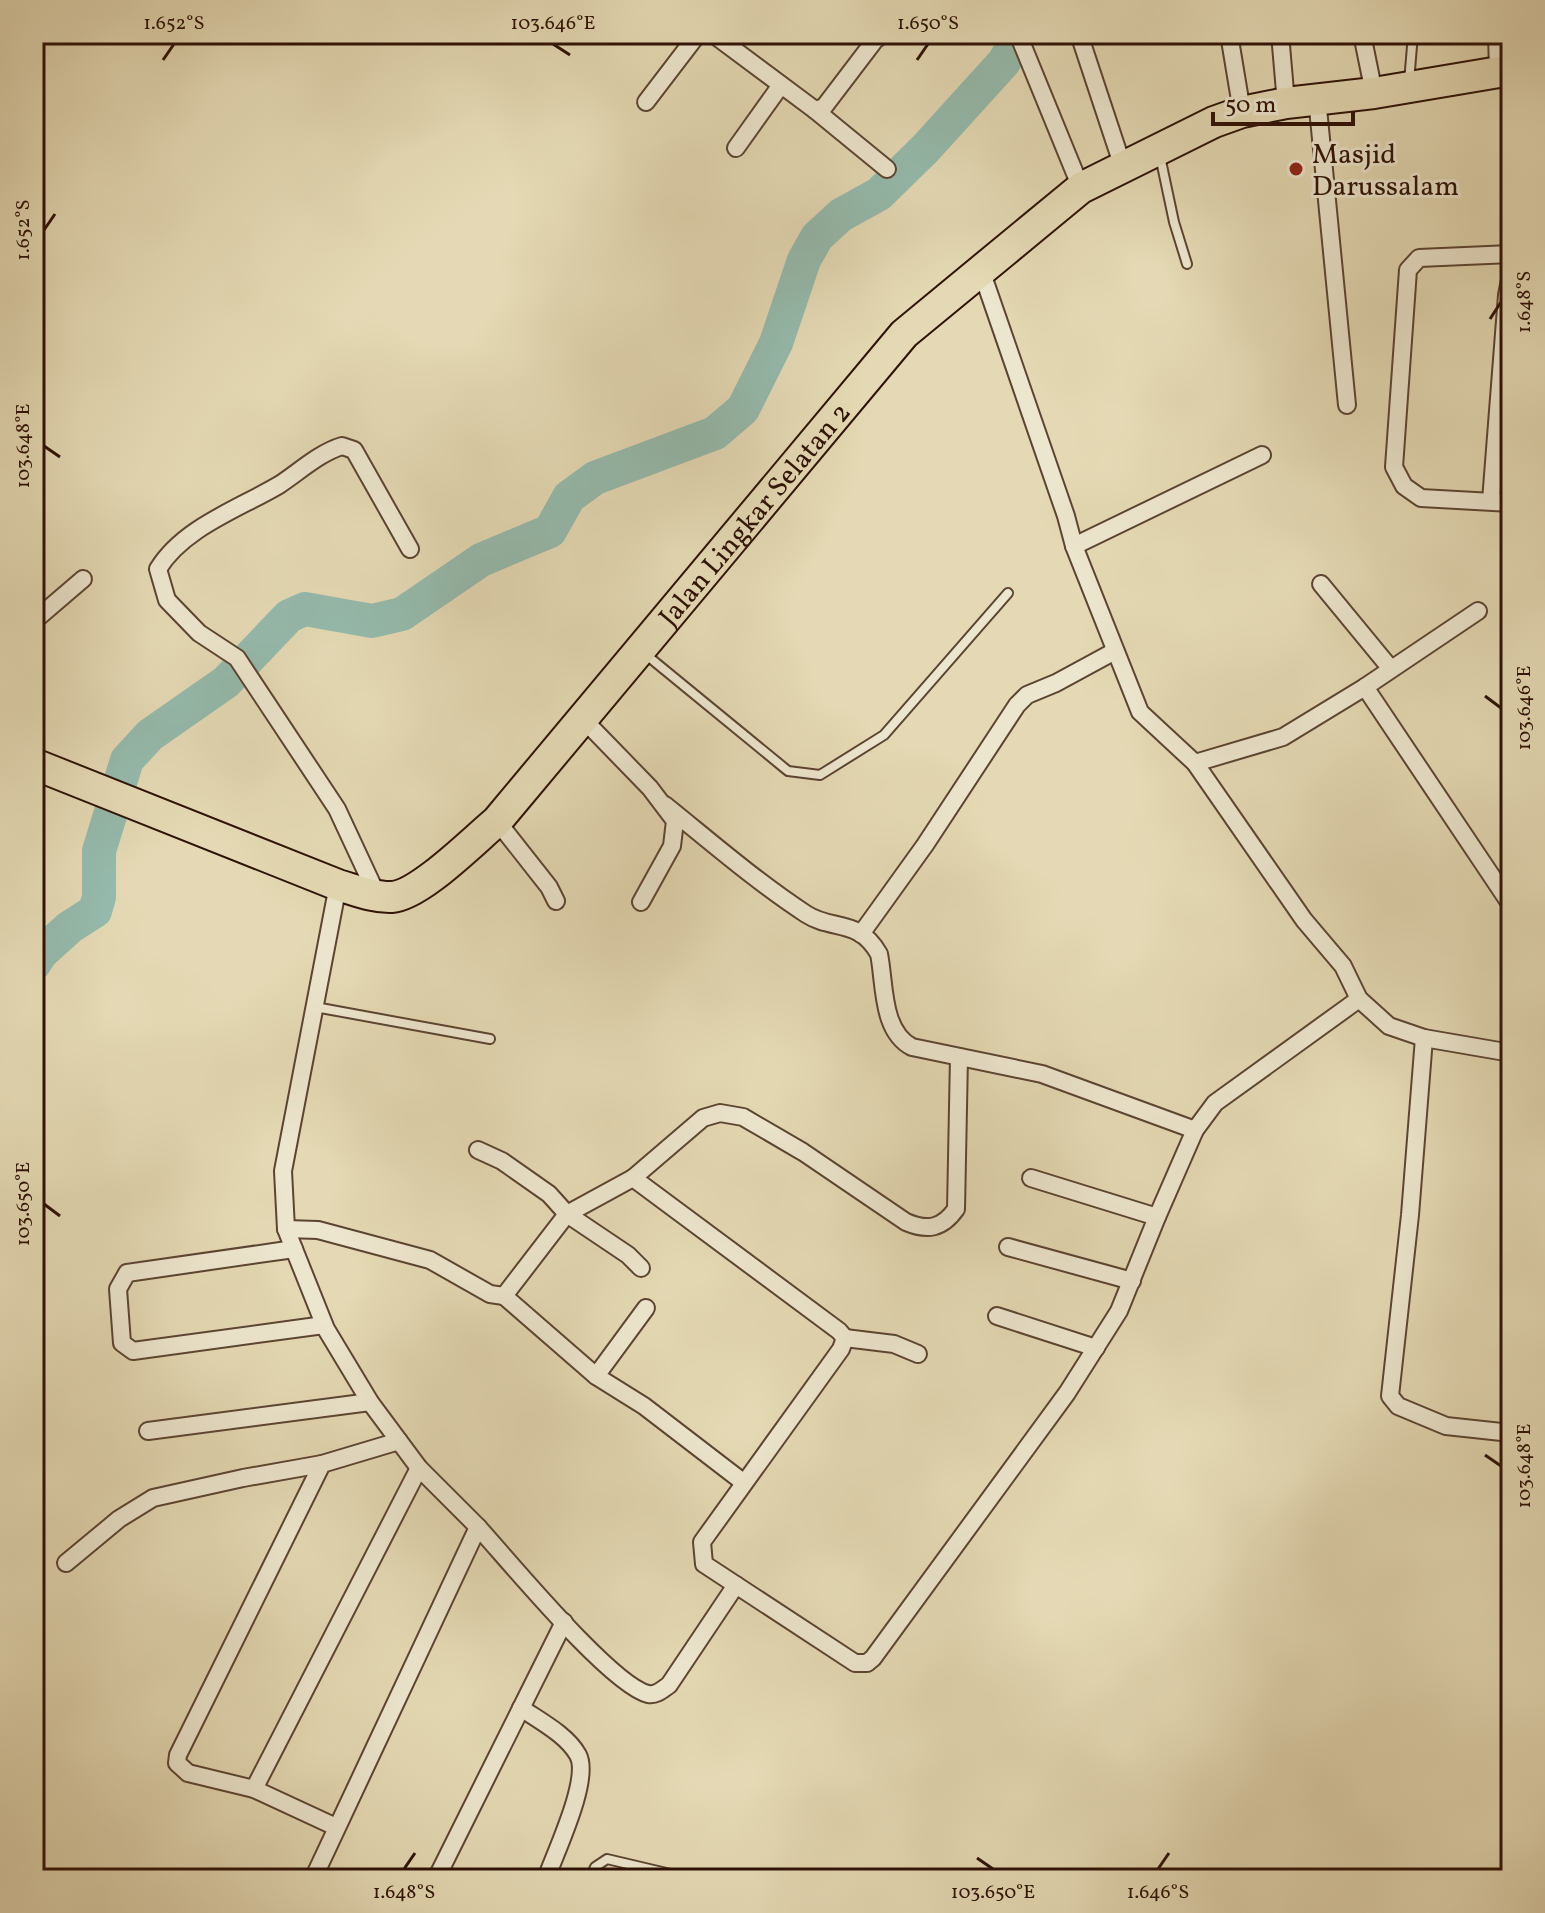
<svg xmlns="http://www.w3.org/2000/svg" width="1545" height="1913" viewBox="0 0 1545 1913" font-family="Vollkorn,serif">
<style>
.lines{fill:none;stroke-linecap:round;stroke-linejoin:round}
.river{stroke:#95baac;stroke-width:34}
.lane-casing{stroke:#5c4432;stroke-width:12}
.street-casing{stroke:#5c4432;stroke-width:20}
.highway-casing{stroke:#2e1206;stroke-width:34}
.lane{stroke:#ede6ce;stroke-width:8}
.street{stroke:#ede6ce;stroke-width:16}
.highway{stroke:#e4d9b4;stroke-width:30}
.ticks{fill:none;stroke:#2e1206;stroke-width:3}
.poi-dot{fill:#8f2418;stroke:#ede6ce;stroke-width:3}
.labels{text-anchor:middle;stroke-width:6;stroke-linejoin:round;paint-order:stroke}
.poi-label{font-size:28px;fill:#2e1206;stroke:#ede6ce;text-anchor:start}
.street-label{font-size:28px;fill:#2e1206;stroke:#ede6ce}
.neatline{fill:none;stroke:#2e1206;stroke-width:3}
.ticks-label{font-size:20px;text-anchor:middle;fill:#2e1206}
</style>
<rect width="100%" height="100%" fill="#e4d9b4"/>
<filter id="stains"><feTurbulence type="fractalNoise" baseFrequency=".0025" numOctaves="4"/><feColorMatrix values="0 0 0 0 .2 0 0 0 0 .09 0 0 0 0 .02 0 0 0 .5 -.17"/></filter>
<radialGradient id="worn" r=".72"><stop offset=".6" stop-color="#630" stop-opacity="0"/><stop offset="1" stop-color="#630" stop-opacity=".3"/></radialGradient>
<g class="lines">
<path class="river" d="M34,964L41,953L70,927L95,911L99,897V851L127,760L150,735L226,682L289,616L305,609L372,621L402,614L481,560L550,531L569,497L595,478L715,433L743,409L776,343L804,260L817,237L841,215L879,194L925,149L1004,62L1020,34"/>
<g class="lane-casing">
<g id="lane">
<path d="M1409,82L1413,34"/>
<path d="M1160,156L1174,222L1187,264"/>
<path d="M644,653L788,771L820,775L884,735L1008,593"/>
<path d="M315,1007L490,1039"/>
<path d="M590,1879L595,1867L607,1859L692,1879"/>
</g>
</g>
<g class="street-casing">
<g id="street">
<path d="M713,34L815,110L887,169"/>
<path d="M1018,34L1081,188"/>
<path d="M1079,34L1123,167"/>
<path d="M1229,34L1242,112"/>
<path d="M1280,34L1286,103"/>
<path d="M1362,34L1374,93"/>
<path d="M1497,34L1498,70"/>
<path d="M1317,98L1347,405"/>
<path d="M646,102L698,34"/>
<path d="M815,110L824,107L875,40L883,34"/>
<path d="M736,148L781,85"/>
<path d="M1511,254L1419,258L1408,270L1394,467L1404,486L1421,498L1511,503"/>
<path d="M981,270L1066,516L1074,546L1140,712L1195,763L1304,920L1343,966L1359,999L1389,1026L1424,1038L1511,1053"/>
<path d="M1491,501L1507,295L1511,275"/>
<path d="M1074,546L1262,455"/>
<path d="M1321,584L1391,669"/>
<path d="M34,621L83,579"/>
<path d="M1365,687L1511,905"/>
<path d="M583,719L650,788L675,821L672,846L641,902"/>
<path d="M1195,763L1283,737L1365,687L1478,611"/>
<path d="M665,805C711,842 757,882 806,914C832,931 859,918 879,954C885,983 881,1031 912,1047L1042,1074L1195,1130"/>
<path d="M497,821L549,887L556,901"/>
<path d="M378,897L337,809L237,658L199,633L167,600L158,569C183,528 238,509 279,485C299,472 319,453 342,446L354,450L410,549"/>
<path d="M861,934L925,845L1017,705L1027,695L1056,683L1115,651"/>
<path d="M1424,1038L1410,1215L1390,1396L1398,1406L1446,1426L1511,1433"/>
<path d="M478,1150L502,1161L549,1194L567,1214L628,1255L641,1268"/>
<path d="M633,1178L703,1118L720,1113L743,1117L803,1152L906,1222C927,1231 942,1229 956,1209L959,1057"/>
<path d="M1031,1178L1157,1217"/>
<path d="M286,1229L318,1230L430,1260L490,1294L504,1296L567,1214L633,1178L839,1331L845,1338L841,1349L702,1542L704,1564L855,1663H867L873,1658L1067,1393L1119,1311L1157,1217L1195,1130L1215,1103L1359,999"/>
<path d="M1008,1247L1132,1281"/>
<path d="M294,1249L127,1273L118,1289L122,1343L133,1351L324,1325"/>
<path d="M504,1296L596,1376"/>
<path d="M646,1308L596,1376L644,1406L743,1482"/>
<path d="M997,1316L1096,1348"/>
<path d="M845,1338L894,1344L918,1354"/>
<path d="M148,1431L370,1402"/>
<path d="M399,1441L322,1464L178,1755L177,1763L188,1773L254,1789L419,1468"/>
<path d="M478,1527C508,1560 611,1685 648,1694C656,1696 663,1689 669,1685L736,1585"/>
<path d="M66,1563L119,1519L153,1498L243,1478L322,1464"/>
<path d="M521,1708C540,1721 567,1735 578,1755C591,1779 555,1853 546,1879"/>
<path d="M254,1789L336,1827"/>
<path d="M313,1879L478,1527L419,1468L370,1402L326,1329L286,1229L283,1171L338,885"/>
<path d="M436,1879L564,1622"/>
</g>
</g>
<g class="highway-casing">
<g id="highway">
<path id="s1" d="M34,764L338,885C355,890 374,898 392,897C420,895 474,840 497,821L904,334L1081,188L1214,122L1242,112L1286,103L1374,93L1511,70"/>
</g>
</g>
<use href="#lane" class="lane"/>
<use href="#street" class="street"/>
<use href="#highway" class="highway"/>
</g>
<path class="ticks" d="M553,44L570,55M163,60L174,44M917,60L928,44M44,230L55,214M1490,319L1501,302M44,446L60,457M1485,696L1501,708M44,1204L60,1216M1485,1455L1501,1466M977,1858L993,1869M404,1869L415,1853M1158,1869L1169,1853"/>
<circle class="poi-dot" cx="1296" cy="169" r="8"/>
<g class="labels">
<g class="poi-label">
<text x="1312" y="163">Masjid<tspan x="1312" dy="32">Darussalam</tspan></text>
</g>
<g class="street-label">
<text dy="10" stroke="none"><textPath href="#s1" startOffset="914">Jalan Lingkar Selatan 2</textPath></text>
</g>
</g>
<rect width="1545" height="1913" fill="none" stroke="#e4d9b4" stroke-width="88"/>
<path d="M1213 112v12h140v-12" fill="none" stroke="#2e1206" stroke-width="4"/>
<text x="1225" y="112" font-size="24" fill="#2e1206" stroke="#ede6ce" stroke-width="6" paint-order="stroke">50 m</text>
<rect x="44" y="44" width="1457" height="1825" class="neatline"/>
<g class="ticks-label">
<text x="174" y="29">1.652°S</text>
<text x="553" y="29">103.646°E</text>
<text x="928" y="29">1.650°S</text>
<text transform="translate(22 230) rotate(-90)" y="7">1.652°S</text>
<text transform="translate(1523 302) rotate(-90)" y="7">1.648°S</text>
<text transform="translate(22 446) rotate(-90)" y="7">103.648°E</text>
<text transform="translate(1523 708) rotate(-90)" y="7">103.646°E</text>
<text transform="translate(22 1204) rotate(-90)" y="7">103.650°E</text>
<text transform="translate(1523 1466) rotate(-90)" y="7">103.648°E</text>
<text x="404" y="1898">1.648°S</text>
<text x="993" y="1898">103.650°E</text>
<text x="1158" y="1898">1.646°S</text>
</g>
<rect width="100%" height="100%" filter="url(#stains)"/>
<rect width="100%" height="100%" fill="url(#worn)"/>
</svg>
